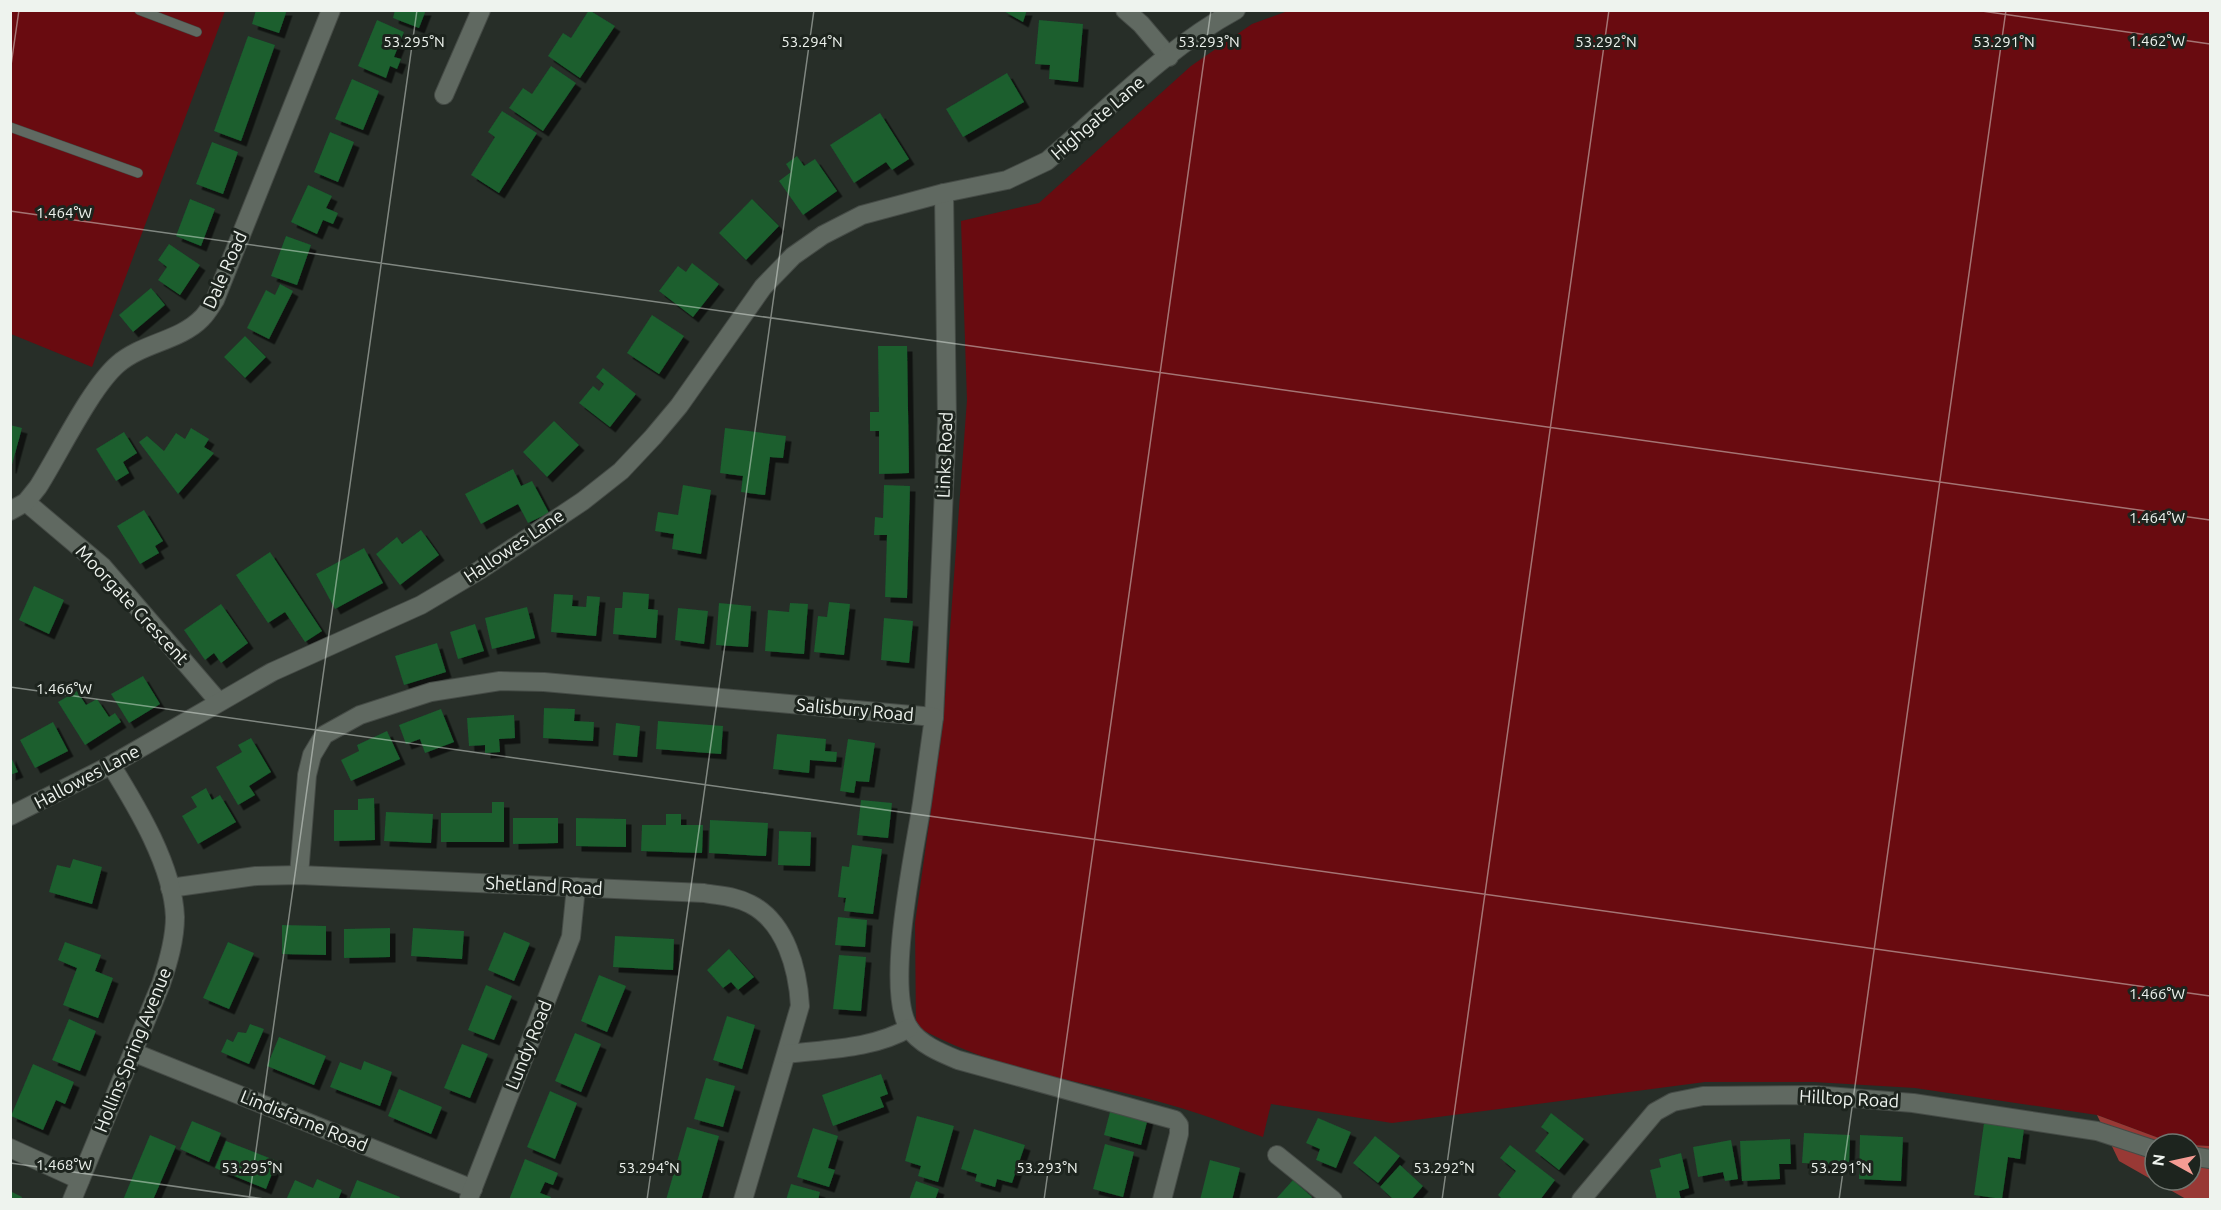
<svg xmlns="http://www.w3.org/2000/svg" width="2221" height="1210" viewBox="0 0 2221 1210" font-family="Ubuntu,sans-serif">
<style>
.green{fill:#690b10}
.forest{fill:#983935}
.building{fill:#1a5e2e;filter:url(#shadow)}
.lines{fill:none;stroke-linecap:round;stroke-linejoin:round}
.lane-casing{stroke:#454b46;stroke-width:10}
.street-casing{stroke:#454b46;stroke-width:20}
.lane{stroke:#606961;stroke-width:9}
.street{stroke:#606961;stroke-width:18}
.ticks{fill:none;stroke:#eef3ee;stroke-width:1.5;stroke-opacity:0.45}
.labels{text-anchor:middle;stroke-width:6;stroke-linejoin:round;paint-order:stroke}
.street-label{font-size:18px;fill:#eef3ee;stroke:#1d241e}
.ticks-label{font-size:15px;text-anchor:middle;fill:#eef3ee;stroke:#1d241e;stroke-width:6;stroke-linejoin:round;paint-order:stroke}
</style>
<defs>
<filter id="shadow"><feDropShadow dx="5.5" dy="5.5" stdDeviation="0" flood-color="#0009"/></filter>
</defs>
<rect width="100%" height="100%" fill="#272e28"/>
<g class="green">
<path d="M10,11H225L92,367L11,334Z"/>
<path d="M1288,11H2210V1146L2175,1144L2097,1115L1915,1088L1814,1082H1705L1392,1123L1271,1104L1263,1137C1235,1127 1208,1116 1181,1108C1090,1080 1001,1075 916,1026L915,923L943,725L967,400L961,221L1039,203L1191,66L1252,24Z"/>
</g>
<path class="forest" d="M2097,1115L2175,1144H2155V1180H2191V1145L2210,1146V1199H2186L2119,1161Z"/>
<g class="building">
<path d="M256,10H287L279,33L252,24Z"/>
<path d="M395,10H426L419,28L393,18Z"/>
<path d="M589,10L615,26L580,78L548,56L563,33L571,38Z"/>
<path d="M1002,10H1027L1023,22Z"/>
<path d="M377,20L404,32L394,57L401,59L397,69L390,66L386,78L358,66Z"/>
<path d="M1039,20L1083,24L1078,82L1049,79L1050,65L1035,64Z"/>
<path d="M248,36L275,45L241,141L214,131Z"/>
<path d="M551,66L576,83L543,131L509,108L523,88L532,94Z"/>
<path d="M1007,73L1024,102L963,137L946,109Z"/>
<path d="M352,79L379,91L363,130L335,119Z"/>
<path d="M502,111L537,133L499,193L471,175L495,137L488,132Z"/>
<path d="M880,113L909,159L892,170L886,162L854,183L830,145Z"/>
<path d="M330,132L354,142L338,182L314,172Z"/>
<path d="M212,142L238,152L223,194L196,184Z"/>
<path d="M797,156L804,166L815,159L837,191L803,215L779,181L791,172L786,164Z"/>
<path d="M308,185L332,196L326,208L338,213L333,224L323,220L317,234L291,222Z"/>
<path d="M190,199L215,209L201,246L176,236Z"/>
<path d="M752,199L779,226L746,260L719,233Z"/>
<path d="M286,236L311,245L297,285L271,276Z"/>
<path d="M169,244L200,265L180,295L158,280L167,267L158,260Z"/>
<path d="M692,263L719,284L693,317L659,291L678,266L686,272Z"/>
<path d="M280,284L293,291L269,339L247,328L266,290L275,295Z"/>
<path d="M151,288L165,305L133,332L119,315Z"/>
<path d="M652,315L684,336L659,374L627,353Z"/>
<path d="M245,336L266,357L245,378L224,357Z"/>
<path d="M878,346H907L909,473L879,474V431H870V412H879Z"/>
<path d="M603,368L636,394L610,427L579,403L593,386L599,391L604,384L596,377Z"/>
<path d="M554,421L579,445L547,477L523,452Z"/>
<path d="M10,425L22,428L11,468H10Z"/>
<path d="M191,428L209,439L204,447L214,453L178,494L139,442L147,436L164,451L176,433L185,439Z"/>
<path d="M725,428L786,436L783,458L770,457L765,495L741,492L743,476L720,473Z"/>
<path d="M124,432L137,453L123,462L129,473L116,481L96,449Z"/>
<path d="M513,469L521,486L532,481L549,513L528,523L518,504L481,524L465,494Z"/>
<path d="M683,485L711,490L701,554L672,549L674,534L655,531L658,512L678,515Z"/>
<path d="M884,485L910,486L907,598L885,597L887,535H874L875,517L883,518Z"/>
<path d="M144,510L163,541L155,546L159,553L140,564L117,526Z"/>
<path d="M421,530L439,555L400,585L376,554L397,537L402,544Z"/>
<path d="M364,548L383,583L335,609L316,574Z"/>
<path d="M270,552L322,631L305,642L285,612L268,623L236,575Z"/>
<path d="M34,586L64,600L49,634L19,620Z"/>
<path d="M623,592L649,594L648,609L658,610L656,638L613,634L615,608H622Z"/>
<path d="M554,594L573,595L572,606L586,607L587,596L600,597L596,636L551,632Z"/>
<path d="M829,602L850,604L844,655L814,652L818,616L827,617Z"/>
<path d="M719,603L751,606L748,647L716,645Z"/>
<path d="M790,603L808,604L804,654L765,651L768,610L789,612Z"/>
<path d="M221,604L248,643L221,663L214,653L205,660L184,630Z"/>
<path d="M527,607L535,638L492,649L485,618Z"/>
<path d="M678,608L708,611L704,644L675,640Z"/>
<path d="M884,618L913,621L909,663L881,660Z"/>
<path d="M475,624L484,651L458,659L450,632Z"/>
<path d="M437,643L446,672L404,685L395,656Z"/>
<path d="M143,676L160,704L129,723L111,694Z"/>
<path d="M77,691L86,705L97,699L109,717L115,713L121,722L85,745L58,702Z"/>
<path d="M544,708L575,709L574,721L594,722L593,741L543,738Z"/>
<path d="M441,709L454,742L425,753L420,739L406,744L399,725Z"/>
<path d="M514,715L515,738L499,739L500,752L485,753V745L469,746L467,718Z"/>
<path d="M658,721L723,726L721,754L656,749Z"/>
<path d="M53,722L68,751L35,768L20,740Z"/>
<path d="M616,723L640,726L637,757L613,755Z"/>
<path d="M387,731L400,759L351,781L341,760L359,751L357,745Z"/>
<path d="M777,734L826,739L825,751L837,752L836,762L810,760L809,773L773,769Z"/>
<path d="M251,738L271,772L249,786L255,795L238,805L216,767L242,752L238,745Z"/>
<path d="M848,739L875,743L869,782L856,781L854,793L840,791Z"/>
<path d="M10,755L18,772L10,775Z"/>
<path d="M206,788L212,800L220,795L236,822L198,844L182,816L197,807L191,797Z"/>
<path d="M374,798L375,840L334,841V810H358V799Z"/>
<path d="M861,800L892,803L888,838L857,835Z"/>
<path d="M492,802H504V842H441V813H492Z"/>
<path d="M386,812L433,814L431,843L384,841Z"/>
<path d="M666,814H681V825H703L702,853L641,851L642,825H666Z"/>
<path d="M513,818H558V843L513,844Z"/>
<path d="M576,818L626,819V847L576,846Z"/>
<path d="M710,820L768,823L766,856L709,853Z"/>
<path d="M779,831L811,832L810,866L778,865Z"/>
<path d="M852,845L882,849L873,914L844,911L846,898L838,897L842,866L849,867Z"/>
<path d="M73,859L102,867L92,904L49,892L57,865L70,868Z"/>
<path d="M838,917L867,920L865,947L835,945Z"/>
<path d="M282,925L326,926V955L282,954Z"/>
<path d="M390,928V957L344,958V929Z"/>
<path d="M413,928L464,931L462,959L411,956Z"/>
<path d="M504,932L530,943L514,981L488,970Z"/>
<path d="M615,936L674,939L673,970L613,967Z"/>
<path d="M65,942L101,955L95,971L113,978L98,1018L63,1005L77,968L58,960Z"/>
<path d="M228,942L254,953L229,1009L203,998Z"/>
<path d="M729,949L754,977L738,990L731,982L723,988L707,970Z"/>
<path d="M839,955L866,957L861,1011L833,1009Z"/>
<path d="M599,975L626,986L607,1032L581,1021Z"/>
<path d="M486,985L512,996L494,1040L468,1030Z"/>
<path d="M727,1016L755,1025L742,1069L713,1060Z"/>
<path d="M69,1019L96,1031L80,1071L52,1060Z"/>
<path d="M250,1024L264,1029L249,1064L221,1052L227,1039L233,1042L238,1032L246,1033Z"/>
<path d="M575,1033L601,1044L581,1092L555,1081Z"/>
<path d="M279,1037L326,1056L314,1085L267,1066Z"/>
<path d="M462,1044L488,1054L470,1098L444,1088Z"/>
<path d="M364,1061L392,1072L380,1106L330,1087L340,1062L361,1070Z"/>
<path d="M33,1064L74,1082L65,1104L56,1100L43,1130L11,1116Z"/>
<path d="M881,1074L888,1094L880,1097L884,1107L833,1126L822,1095Z"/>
<path d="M706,1078L735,1086L723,1127L694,1119Z"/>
<path d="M399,1089L442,1107L431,1134L388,1116Z"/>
<path d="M550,1091L577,1103L555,1159L527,1147Z"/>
<path d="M1111,1108L1148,1118L1141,1145L1104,1135Z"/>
<path d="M1551,1113L1584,1139L1559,1170L1535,1151L1549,1133L1541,1127Z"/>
<path d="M917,1116L954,1126L938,1182L918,1176L921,1166L905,1161Z"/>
<path d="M1318,1118L1351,1132L1336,1168L1316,1160L1320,1149L1306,1143Z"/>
<path d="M192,1121L221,1133L209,1162L180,1149Z"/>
<path d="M1984,1123L2024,1129L2020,1159L2008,1157L2002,1199L1974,1195Z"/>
<path d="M687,1127L719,1136L701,1200H666Z"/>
<path d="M813,1128L838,1136L828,1168L835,1170L829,1187L797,1177Z"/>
<path d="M974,1129L1025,1145L1012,1183L997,1179L995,1187L975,1181L977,1174L961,1169Z"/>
<path d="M1804,1133L1850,1135L1849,1165L1802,1163Z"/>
<path d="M150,1135L176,1146L153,1200H123Z"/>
<path d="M1860,1135L1903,1137L1901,1181L1859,1179Z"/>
<path d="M1375,1136L1400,1156L1378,1183L1353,1163Z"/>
<path d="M1790,1139L1791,1164H1779L1780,1179L1742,1181L1740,1141Z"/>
<path d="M1731,1140L1738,1179L1725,1181L1723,1172L1698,1177L1693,1147Z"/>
<path d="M226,1141L277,1161L266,1189L215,1168Z"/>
<path d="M1105,1144L1134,1152L1123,1197L1093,1189Z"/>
<path d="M1510,1145L1555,1180L1540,1200H1503L1498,1195L1516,1171L1500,1158Z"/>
<path d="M1681,1153L1689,1188L1679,1191L1681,1200H1657L1650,1170L1661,1167L1659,1159Z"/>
<path d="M525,1159L558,1173L553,1185L545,1182L540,1193L551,1197L550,1200H509Z"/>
<path d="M1210,1160L1240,1168L1232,1200H1200Z"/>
<path d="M1400,1165L1423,1186L1411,1200H1394L1380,1187Z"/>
<path d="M317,1179L342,1190L338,1200H286L295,1180L313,1188Z"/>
<path d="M357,1180L400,1197L399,1200H349Z"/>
<path d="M1293,1180L1312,1197L1310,1200H1275Z"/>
<path d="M916,1181L939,1189L935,1200H909Z"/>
<path d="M791,1184L820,1192L818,1200H786Z"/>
<path d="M10,1191L22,1197L21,1200H10Z"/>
</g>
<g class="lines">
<g class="lane-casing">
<g id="lane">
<path d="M139,10L197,32"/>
<path d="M10,127L138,173"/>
</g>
</g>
<g class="street-casing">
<g id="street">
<path d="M1125,10L1141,24L1169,57"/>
<path d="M444,95L481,10"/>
<path d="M26,502L103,567L219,702"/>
<path d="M10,511L26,502L38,487C59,454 91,387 118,364C142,343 180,341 202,318C207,313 211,306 215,300L331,10"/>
<path d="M934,717L947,420L944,193"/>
<path d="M10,816L111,765L272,672L421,605L480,570L583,501L621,471L653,437L679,406L763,287L793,256L823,235L862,215L944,193L1007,180L1047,161C1107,110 1166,48 1236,10"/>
<path d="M299,875L307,775L312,755L324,735L360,715L431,692L500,681L544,682L934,717C930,745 926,774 922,803C915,850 884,989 909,1028C919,1044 941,1053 958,1060L1175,1120L1179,1125V1134L1162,1200"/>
<path d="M170,888L256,876L299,875L704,893C720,896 735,896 750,904C786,922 798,970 800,1006L743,1200"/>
<path d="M135,1053L473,1189"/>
<path d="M787,1054C827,1049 873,1049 909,1028"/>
<path d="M10,1148L80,1180"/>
<path d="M1277,1155L1333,1200"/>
<path d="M2191,1156L2210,1159"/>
<path d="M469,1198L571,937L576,887"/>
<path d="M72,1200L161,984C168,963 175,940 175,917C173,866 137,807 111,765"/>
<path d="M1581,1200L1655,1112L1673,1102L1703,1096L1815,1095L1913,1103L2097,1131L2155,1150"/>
</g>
</g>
<use href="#lane" class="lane"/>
<use href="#street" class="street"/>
</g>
<path class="ticks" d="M1975,10L2210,44M10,72L19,10M10,211L2210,520M10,687L2210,996M10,1163L271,1200M249,1200L417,10M647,1200L814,10M1044,1200L1211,10M1442,1200L1609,10M1839,1200L2006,10"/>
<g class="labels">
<g class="street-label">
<text transform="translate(1098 118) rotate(-41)" y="6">Highgate Lane</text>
<text transform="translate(225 270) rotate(-66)" y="6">Dale Road</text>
<text transform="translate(945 455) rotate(-88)" y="6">Links Road</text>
<text transform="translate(514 546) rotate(-34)" y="6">Hallowes Lane</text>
<text transform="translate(132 605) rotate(47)" y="6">Moorgate Crescent</text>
<text transform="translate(855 710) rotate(5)" y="6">Salisbury Road</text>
<text transform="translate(87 777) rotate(-28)" y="6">Hallowes Lane</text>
<text transform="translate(544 886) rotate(3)" y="6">Shetland Road</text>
<text transform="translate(529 1045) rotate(-68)" y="6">Lundy Road</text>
<text transform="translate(133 1050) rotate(-68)" y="6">Hollins Spring Avenue</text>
<text transform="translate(1849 1099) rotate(3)" y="6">Hilltop Road</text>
<text transform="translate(304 1121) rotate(22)" y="6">Lindisfarne Road</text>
</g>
</g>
<g class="ticks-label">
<text x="2157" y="46">1.462°W</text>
<text x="414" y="47">53.295°N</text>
<text x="812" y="47">53.294°N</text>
<text x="1209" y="47">53.293°N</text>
<text x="1606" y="47">53.292°N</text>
<text x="2004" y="47">53.291°N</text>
<text x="64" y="218">1.464°W</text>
<text x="2157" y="523">1.464°W</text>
<text x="64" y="694">1.466°W</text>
<text x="2157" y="999">1.466°W</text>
<text x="64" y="1170">1.468°W</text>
<text x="252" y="1173">53.295°N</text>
<text x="649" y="1173">53.294°N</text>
<text x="1047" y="1173">53.293°N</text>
<text x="1444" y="1173">53.292°N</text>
<text x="1841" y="1173">53.291°N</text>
</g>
<rect width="2221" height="1210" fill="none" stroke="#eef3ee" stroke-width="24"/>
<g transform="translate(2173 1162) rotate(278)"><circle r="28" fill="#1d241e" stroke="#717771" stroke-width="1.5"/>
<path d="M0-4.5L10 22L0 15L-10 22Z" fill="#f59c94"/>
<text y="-9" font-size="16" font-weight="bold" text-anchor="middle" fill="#eef3ee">N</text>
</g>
</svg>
